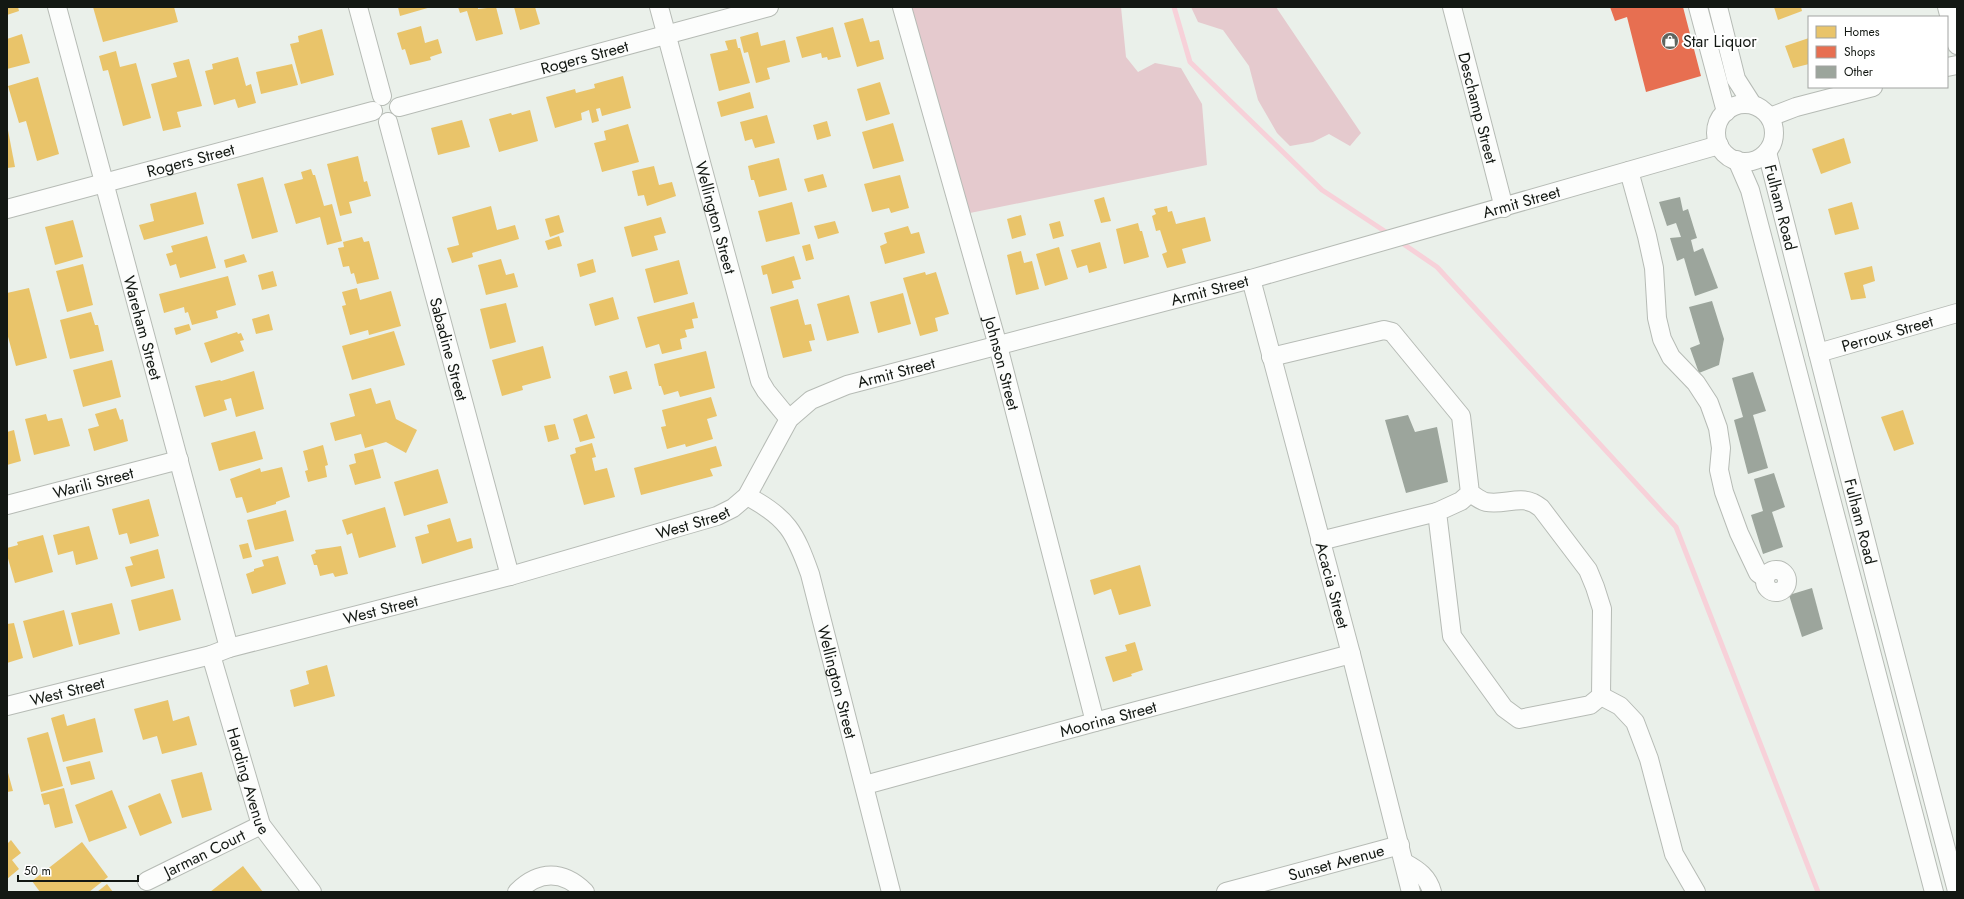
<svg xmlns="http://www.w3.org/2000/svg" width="1964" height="899" viewBox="0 0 1964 899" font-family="Jost,sans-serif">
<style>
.forest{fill:#e5cace}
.homes{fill:#e9c46a}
.shops{fill:#e76f51}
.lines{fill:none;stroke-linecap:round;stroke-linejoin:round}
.stream{stroke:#f7d1d9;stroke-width:5}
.building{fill:#9ca59c}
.minor-casing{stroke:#b6bbb5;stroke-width:20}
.minor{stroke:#fcfdfc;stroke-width:18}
.labels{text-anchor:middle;stroke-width:4;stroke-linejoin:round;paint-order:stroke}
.poi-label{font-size:16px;fill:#131813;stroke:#fff;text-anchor:start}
.street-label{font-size:16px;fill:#131813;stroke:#fff}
</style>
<rect width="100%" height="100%" fill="#eaf0ea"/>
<g class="forest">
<path d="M910,7H1121L1126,57L1138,72L1155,63L1181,68L1202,104L1207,165L965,214Z"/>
<path d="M1191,7H1276L1361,133L1350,146L1329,134L1313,142L1290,146L1277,133L1258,100L1249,66L1223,30L1198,22Z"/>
</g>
<g class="homes">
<path d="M7,7H18L19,11L7,15Z"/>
<path d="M93,7H174L178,22L103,42Z"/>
<path d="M398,7H431L400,16Z"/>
<path d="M458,7H478V9L496,7L503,34L476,41L467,11L460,13Z"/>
<path d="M514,7H535L540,24L520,30Z"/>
<path d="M1774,7H1801L1802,11L1778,20Z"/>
<path d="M863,18L870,42L879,40L884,59L857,67L844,23Z"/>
<path d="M421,26L425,43L438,39L442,53L430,57L431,60L410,65L405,49L402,50L397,33Z"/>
<path d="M833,27L841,57L828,60L827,57L822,58L821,53L802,58L796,37Z"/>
<path d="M322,29L334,75L301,84L290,44L299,42L298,36Z"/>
<path d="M758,32L761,46L785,40L790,62L767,68L770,79L756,83L748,52L744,53L740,37Z"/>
<path d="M22,34L30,63L7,69V39Z"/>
<path d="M1809,38V64L1793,68L1785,46Z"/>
<path d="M736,39L738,48H740L750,83L719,91L710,54L728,50L725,41Z"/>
<path d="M116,51L120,67L136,63L151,118L123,126L108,70L103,71L99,56Z"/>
<path d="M238,57L246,86L251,84L256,103L238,108L235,99L214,105L205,71L213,69L212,64Z"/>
<path d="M189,59L202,106L177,112L181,127L163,131L151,84L177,77L173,63Z"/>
<path d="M292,64L298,85L261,94L256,72Z"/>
<path d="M623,76L631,108L602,116L600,108L596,109L599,121L592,123L589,110L581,113L582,120L555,128L546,97L575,89L576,93L595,88L594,84Z"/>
<path d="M38,77L59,154L37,161L26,121L19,123L8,86Z"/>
<path d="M880,82L890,114L866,121L857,89Z"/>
<path d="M750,92L754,108L721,117L717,102Z"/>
<path d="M530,110L538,141L499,152L489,119L511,113L512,115Z"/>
<path d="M767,115L775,143L755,148L752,139L745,141L740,122Z"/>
<path d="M462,120L470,147L438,155L431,128Z"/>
<path d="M827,121L831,136L817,140L813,125Z"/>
<path d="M893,123L904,161L873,169L862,132Z"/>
<path d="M628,124L639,162L602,172L594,143L606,140L604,131Z"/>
<path d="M7,125L15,167L7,168Z"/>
<path d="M1844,138L1851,163L1821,174L1812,149Z"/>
<path d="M358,156L364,182L367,181L371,196L349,202L352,213L340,216L327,164Z"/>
<path d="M779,158L787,190L759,197L754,180H751L748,166Z"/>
<path d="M654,166L659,185L672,182L676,196L647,206L644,195L638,196L632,171Z"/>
<path d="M311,169L313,175H315L324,206L332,204L342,241L327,245L320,217L296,224L284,184L303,179L301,172Z"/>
<path d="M823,174L827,187L808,192L804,179Z"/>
<path d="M900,175L909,208L891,213L889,208L872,212L864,184Z"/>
<path d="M263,177L278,232L252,239L237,184Z"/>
<path d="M196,192L204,224L144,240L139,225L154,221L150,204Z"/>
<path d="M1104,197L1111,221L1101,223L1094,200Z"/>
<path d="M792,202L800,234L766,242L758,211Z"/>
<path d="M1852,202L1859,229L1835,235L1828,209Z"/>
<path d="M491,206L497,230L515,225L519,239L472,253L473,257L452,263L447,248L459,245L452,217Z"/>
<path d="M1167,206L1168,212L1172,211L1176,224L1205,217L1211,241L1182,249L1186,263L1167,268L1162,254L1167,252L1160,230L1156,231L1152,216L1156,214L1154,209Z"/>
<path d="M559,215L564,232L550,237L545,219Z"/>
<path d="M1021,215L1026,235L1012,239L1007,219Z"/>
<path d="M661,217L666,233L654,236L658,250L632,257L624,227Z"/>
<path d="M73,220L83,257L55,265L45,227Z"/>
<path d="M835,221L839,233L818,239L814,226Z"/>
<path d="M1060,221L1064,236L1053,239L1049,224Z"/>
<path d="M1138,223L1140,231H1142L1149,257L1124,264L1116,229Z"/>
<path d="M908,226L911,234L919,232L925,253L885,264L880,246L887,243L884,233Z"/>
<path d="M207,236L216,268L180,278L176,264L170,266L166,254L173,252L171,246Z"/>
<path d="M559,236L562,246L548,250L545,241Z"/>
<path d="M362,237L364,242L369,241L379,279L357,284L354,273L351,274L349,266L343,267L338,248L344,247L343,242Z"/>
<path d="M1100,242L1107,268L1089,273L1087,265L1077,268L1071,250Z"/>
<path d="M810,244L814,259L806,261L802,246Z"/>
<path d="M1059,247L1068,279L1045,286L1036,254Z"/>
<path d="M1021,251L1024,263L1032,261L1039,289L1016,295L1007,255Z"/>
<path d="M244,254L247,262L226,268L224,260Z"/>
<path d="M794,256L801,279L792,281L794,288L772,294L767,274L763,275L761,266Z"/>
<path d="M501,259L506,275L514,273L518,287L486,295L478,265Z"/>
<path d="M593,259L596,272L580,277L577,264Z"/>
<path d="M679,260L688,294L654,303L645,269Z"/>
<path d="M83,264L93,305L67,312L56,271Z"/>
<path d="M1872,266L1875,281L1863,285L1866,298L1851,300L1844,273Z"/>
<path d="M273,271L277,286L262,290L258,275Z"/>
<path d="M925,272L926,275L936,272L949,314L935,318L938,331L920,336L903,278Z"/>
<path d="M228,276L236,305L216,311L218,318L192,325L188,312L185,313L184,307L164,313L159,294Z"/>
<path d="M29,288L47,358L16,366L7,333V293Z"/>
<path d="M357,288L360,300L391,291L401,326L369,335L368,330L350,335L342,306L346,305L342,292Z"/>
<path d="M903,293L911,324L878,333L870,302Z"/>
<path d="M849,295L859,333L827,341L817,304Z"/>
<path d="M613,297L619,319L595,326L589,304Z"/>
<path d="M798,299L805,325L811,324L815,340L809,341L812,351L783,358L770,307Z"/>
<path d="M694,302L698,318L692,319L694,328L685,330L687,337L680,339L682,349L662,354L659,344L646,348L637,317Z"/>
<path d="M506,303L516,342L490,349L480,309Z"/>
<path d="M91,312L95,325H98L104,351L70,359L60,320Z"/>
<path d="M269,314L273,330L256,334L252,319Z"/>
<path d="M189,324L191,330L176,335L174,328Z"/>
<path d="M394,331L405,365L352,380L342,346Z"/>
<path d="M237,332L238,334L241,333L244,340L240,341L244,351L211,363L204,343Z"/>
<path d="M543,346L551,378L522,386L523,390L502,396L492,360Z"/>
<path d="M706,351L715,388L680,397L678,391L664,395L661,386H659L654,364Z"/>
<path d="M112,360L121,397L83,407L73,370Z"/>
<path d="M254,371L264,409L236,417L231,398L224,400L227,410L204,417L195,386L220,380L221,381Z"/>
<path d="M627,371L632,389L614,394L609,376Z"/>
<path d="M371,388L376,404L390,400L396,419L417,430L406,453L386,442L365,448L361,434L335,441L330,423L355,416L349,394Z"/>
<path d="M711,397L717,416L707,419L713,439L686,447L685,444L667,449L661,427L666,426L662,410Z"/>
<path d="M116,408L120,420L123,419L128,441L94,451L88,429L99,426L95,414Z"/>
<path d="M1903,410L1914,444L1894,451L1881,417Z"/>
<path d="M46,414L48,421L62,418L70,446L34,455L25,419Z"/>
<path d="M587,414L595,438L580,442L573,419Z"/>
<path d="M555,424L559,439L548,442L544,426Z"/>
<path d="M14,430L21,461L7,465V432Z"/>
<path d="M255,431L263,459L219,471L211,443Z"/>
<path d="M592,443L596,457L592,458L595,471L607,468L615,497L584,505L570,455L576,453L575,448Z"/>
<path d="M323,445L328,465L325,466L327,477L308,482L305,471L308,470L303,451Z"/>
<path d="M716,446L722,466L710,469L713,476L641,495L634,468Z"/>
<path d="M373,449L381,478L355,485L349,465L356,463L354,454Z"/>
<path d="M282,467L290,497L276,502V504L247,513L242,497L236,498L230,479L260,468L261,472Z"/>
<path d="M438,469L448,503L404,516L394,482Z"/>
<path d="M149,499L159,536L130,544L127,533L119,535L112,509Z"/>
<path d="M385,507L396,547L359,558L352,533L347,535L342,520Z"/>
<path d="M286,510L294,541L255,550L247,520Z"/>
<path d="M450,518L457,542L471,538L473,548L422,564L415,537L429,533L427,525Z"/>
<path d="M89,526L98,559L76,565L73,551L58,555L53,535Z"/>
<path d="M43,535L53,572L15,583L7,555V548L18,545L17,542Z"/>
<path d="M248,543L252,557L243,559L239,545Z"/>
<path d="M341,546L348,574L335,577L333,573L320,576L317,565H314L311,555L316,553L315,550Z"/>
<path d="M158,549L165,578L131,587L125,567L133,565L130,557Z"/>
<path d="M278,556L286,584L252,594L246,574L254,571V569L264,566L262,560Z"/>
<path d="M1140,565L1151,606L1119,615L1111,589L1094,595L1090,580Z"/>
<path d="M173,589L181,620L139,631L131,600Z"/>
<path d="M112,603L120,634L79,645L71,613Z"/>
<path d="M64,610L73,646L33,658L23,621Z"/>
<path d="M14,623L23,658L7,663V624Z"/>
<path d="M1135,642L1143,670L1131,674L1132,676L1113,682L1105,657L1127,651L1125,645Z"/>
<path d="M327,665L335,696L294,707L290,690L309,684L306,671Z"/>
<path d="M168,700L173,721L189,716L197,745L162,754L157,736L143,740L134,709Z"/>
<path d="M64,714L67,726L95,718L103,752L63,762L51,718Z"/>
<path d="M48,732L63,786L41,792L27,738Z"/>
<path d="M90,761L95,779L71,785L66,767Z"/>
<path d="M7,769L13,791L7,792Z"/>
<path d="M202,772L212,810L182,818L171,780Z"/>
<path d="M64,788L73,823L55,828L49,804L44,805L41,794Z"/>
<path d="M112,790L127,828L89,842L75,805Z"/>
<path d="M160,793L172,823L140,836L128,806Z"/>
<path d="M11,840L21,853L12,860L19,869L7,879V844Z"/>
<path d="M82,842L108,877L89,892H40L32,881Z"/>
<path d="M243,866L263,892H210Z"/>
<path d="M107,884L113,892H97Z"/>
</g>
<path class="shops" d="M1610,7H1683L1701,76L1646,92L1627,17L1615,21Z"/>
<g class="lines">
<g class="stream">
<path d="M1174,7L1190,62L1322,190L1389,234"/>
<path d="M1399,241L1437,267L1676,527L1818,892"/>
</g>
</g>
<g class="building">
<path d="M1680,197L1683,211L1688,209L1697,238L1691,240L1694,252L1703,248L1718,288L1695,296L1684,258L1677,261L1670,238L1681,237L1676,223L1667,226L1659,202Z"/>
<path d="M1712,301L1724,339L1719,365L1699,373L1690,348L1700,344L1689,307Z"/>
<path d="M1753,372L1766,411L1753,415L1768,468L1748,474L1734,420L1743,417L1732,378Z"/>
<path d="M1408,415L1415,432L1437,427L1448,482L1406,493L1385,420Z"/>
<path d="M1774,473L1785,507L1772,512L1783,547L1763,554L1751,515L1763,511L1754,479Z"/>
<path d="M1812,588L1823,629L1802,637L1789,595Z"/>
</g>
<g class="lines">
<g class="minor-casing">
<g id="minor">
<path id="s1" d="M57,7L229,648"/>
<path d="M358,7L382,96"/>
<path id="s2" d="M659,7L760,381L766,391L789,419"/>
<path id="s3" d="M902,7L998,346L1095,722"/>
<path id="s4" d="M1452,7L1504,208"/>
<path d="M1698,7L1726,112"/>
<path d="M1718,7L1736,79L1752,104"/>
<path d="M1947,7L1957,45"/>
<path d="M1947,67L1957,65"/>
<circle cx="1745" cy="133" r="29"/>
<path id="s5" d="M399,107L769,7"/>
<path d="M1770,117L1796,107L1873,87"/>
<path id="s6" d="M388,122L510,576"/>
<path id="s7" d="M1767,152L1878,589L1957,891"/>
<path d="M1737,160L1750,190L1934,892"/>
<path d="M1629,171L1647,236L1654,268L1657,318L1662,339L1671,357L1696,383L1709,403L1718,428L1721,448L1719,470L1724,492L1739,533L1758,573L1765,578"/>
<path id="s8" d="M7,209L373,111"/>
<path id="s9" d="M1251,279L1351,654L1411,892"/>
<path id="s10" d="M1818,353L1957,313"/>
<path d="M1271,357L1384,330L1392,332L1461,416L1470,493C1475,496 1481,501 1486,502C1507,506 1522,492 1541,508L1588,570L1595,587L1602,609L1601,696L1590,705L1519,719L1504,708L1452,636L1437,512L1461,501L1470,493"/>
<path id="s11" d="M747,496C787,517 795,532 810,574L891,892"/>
<path id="s12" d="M7,505L179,460"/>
<path d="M1320,541L1437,512"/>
<circle cx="1776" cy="581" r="11"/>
<path id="s13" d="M211,655L261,825L312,892"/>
<path d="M1601,696L1620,706L1635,722L1649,759L1674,854L1696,892"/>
<path id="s14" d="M7,706L211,655L229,648L510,576L717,516L733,508L747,496L789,419L811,400L847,385L1251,279L1719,145"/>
<path id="s15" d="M865,785L1095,722L1351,654"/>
<path d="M1405,863C1418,870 1428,877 1432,892"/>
<path id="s16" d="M147,881L261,825"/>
<path d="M517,892C539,870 563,870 585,892"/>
<path id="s17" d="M1226,892L1400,845"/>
</g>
</g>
<use href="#minor" class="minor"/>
</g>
<defs>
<g id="shop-disc" transform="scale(0.9)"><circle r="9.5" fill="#5e645e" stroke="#fff"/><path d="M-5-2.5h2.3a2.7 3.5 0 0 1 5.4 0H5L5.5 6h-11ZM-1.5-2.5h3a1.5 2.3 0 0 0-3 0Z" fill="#fff"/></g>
</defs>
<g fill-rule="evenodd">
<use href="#shop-disc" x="1670" y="41"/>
</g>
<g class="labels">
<g class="poi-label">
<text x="1683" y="47">Star Liquor</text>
</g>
<g class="street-label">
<text dy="6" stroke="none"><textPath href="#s5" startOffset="192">Rogers Street</textPath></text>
<text dy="6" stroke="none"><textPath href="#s4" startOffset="104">Deschamp Street</textPath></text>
<text dy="6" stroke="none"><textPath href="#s8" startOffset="190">Rogers Street</textPath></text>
<text dy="6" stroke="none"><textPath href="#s14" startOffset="1626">Armit Street</textPath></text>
<text dy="6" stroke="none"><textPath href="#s7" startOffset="57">Fulham Road</textPath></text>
<text dy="6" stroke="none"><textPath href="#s2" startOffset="218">Wellington Street</textPath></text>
<text dy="6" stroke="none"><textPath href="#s14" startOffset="1302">Armit Street</textPath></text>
<text dy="6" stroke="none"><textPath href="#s1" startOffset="332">Wareham Street</textPath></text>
<text dy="6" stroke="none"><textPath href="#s10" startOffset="72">Perroux Street</textPath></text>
<text dy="6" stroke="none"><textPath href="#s6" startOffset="235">Sabadine Street</textPath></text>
<text dy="6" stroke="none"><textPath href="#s3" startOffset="370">Johnson Street</textPath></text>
<text dy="6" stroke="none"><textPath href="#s14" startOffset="978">Armit Street</textPath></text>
<text dy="6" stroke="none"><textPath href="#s12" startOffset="89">Warili Street</textPath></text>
<text dy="6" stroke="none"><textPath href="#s14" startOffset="710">West Street</textPath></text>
<text dy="6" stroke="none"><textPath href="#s7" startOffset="381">Fulham Road</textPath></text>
<text dy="6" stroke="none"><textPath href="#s9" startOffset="317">Acacia Street</textPath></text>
<text dy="6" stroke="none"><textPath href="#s14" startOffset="386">West Street</textPath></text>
<text dy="6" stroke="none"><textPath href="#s11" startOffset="215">Wellington Street</textPath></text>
<text dy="6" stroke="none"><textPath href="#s14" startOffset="62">West Street</textPath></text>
<text dy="6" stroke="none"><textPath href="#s15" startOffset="252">Moorina Street</textPath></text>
<text dy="6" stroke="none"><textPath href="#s13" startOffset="131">Harding Avenue</textPath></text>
<text dy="6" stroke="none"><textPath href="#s16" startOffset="64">Jarman Court</textPath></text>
<text dy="6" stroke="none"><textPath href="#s17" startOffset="114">Sunset Avenue</textPath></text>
</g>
</g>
<rect width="1964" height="899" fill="none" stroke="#131813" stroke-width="16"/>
<rect x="1808" y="16" width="140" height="72" fill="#ffffff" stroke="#a1a3a1"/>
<rect x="1816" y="26" width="20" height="12" fill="#e9c46a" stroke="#a1a3a1"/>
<text x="1844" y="36" font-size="12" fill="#131813">Homes</text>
<rect x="1816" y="46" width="20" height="12" fill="#e76f51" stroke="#a1a3a1"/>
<text x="1844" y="56" font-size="12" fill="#131813">Shops</text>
<rect x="1816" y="66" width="20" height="12" fill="#9ca59c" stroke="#a1a3a1"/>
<text x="1844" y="76" font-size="12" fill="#131813">Other</text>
<path d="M18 875v6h120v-6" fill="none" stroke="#131813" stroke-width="2"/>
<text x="24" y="875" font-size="12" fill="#131813" stroke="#ffffff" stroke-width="3" paint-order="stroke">50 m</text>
</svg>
